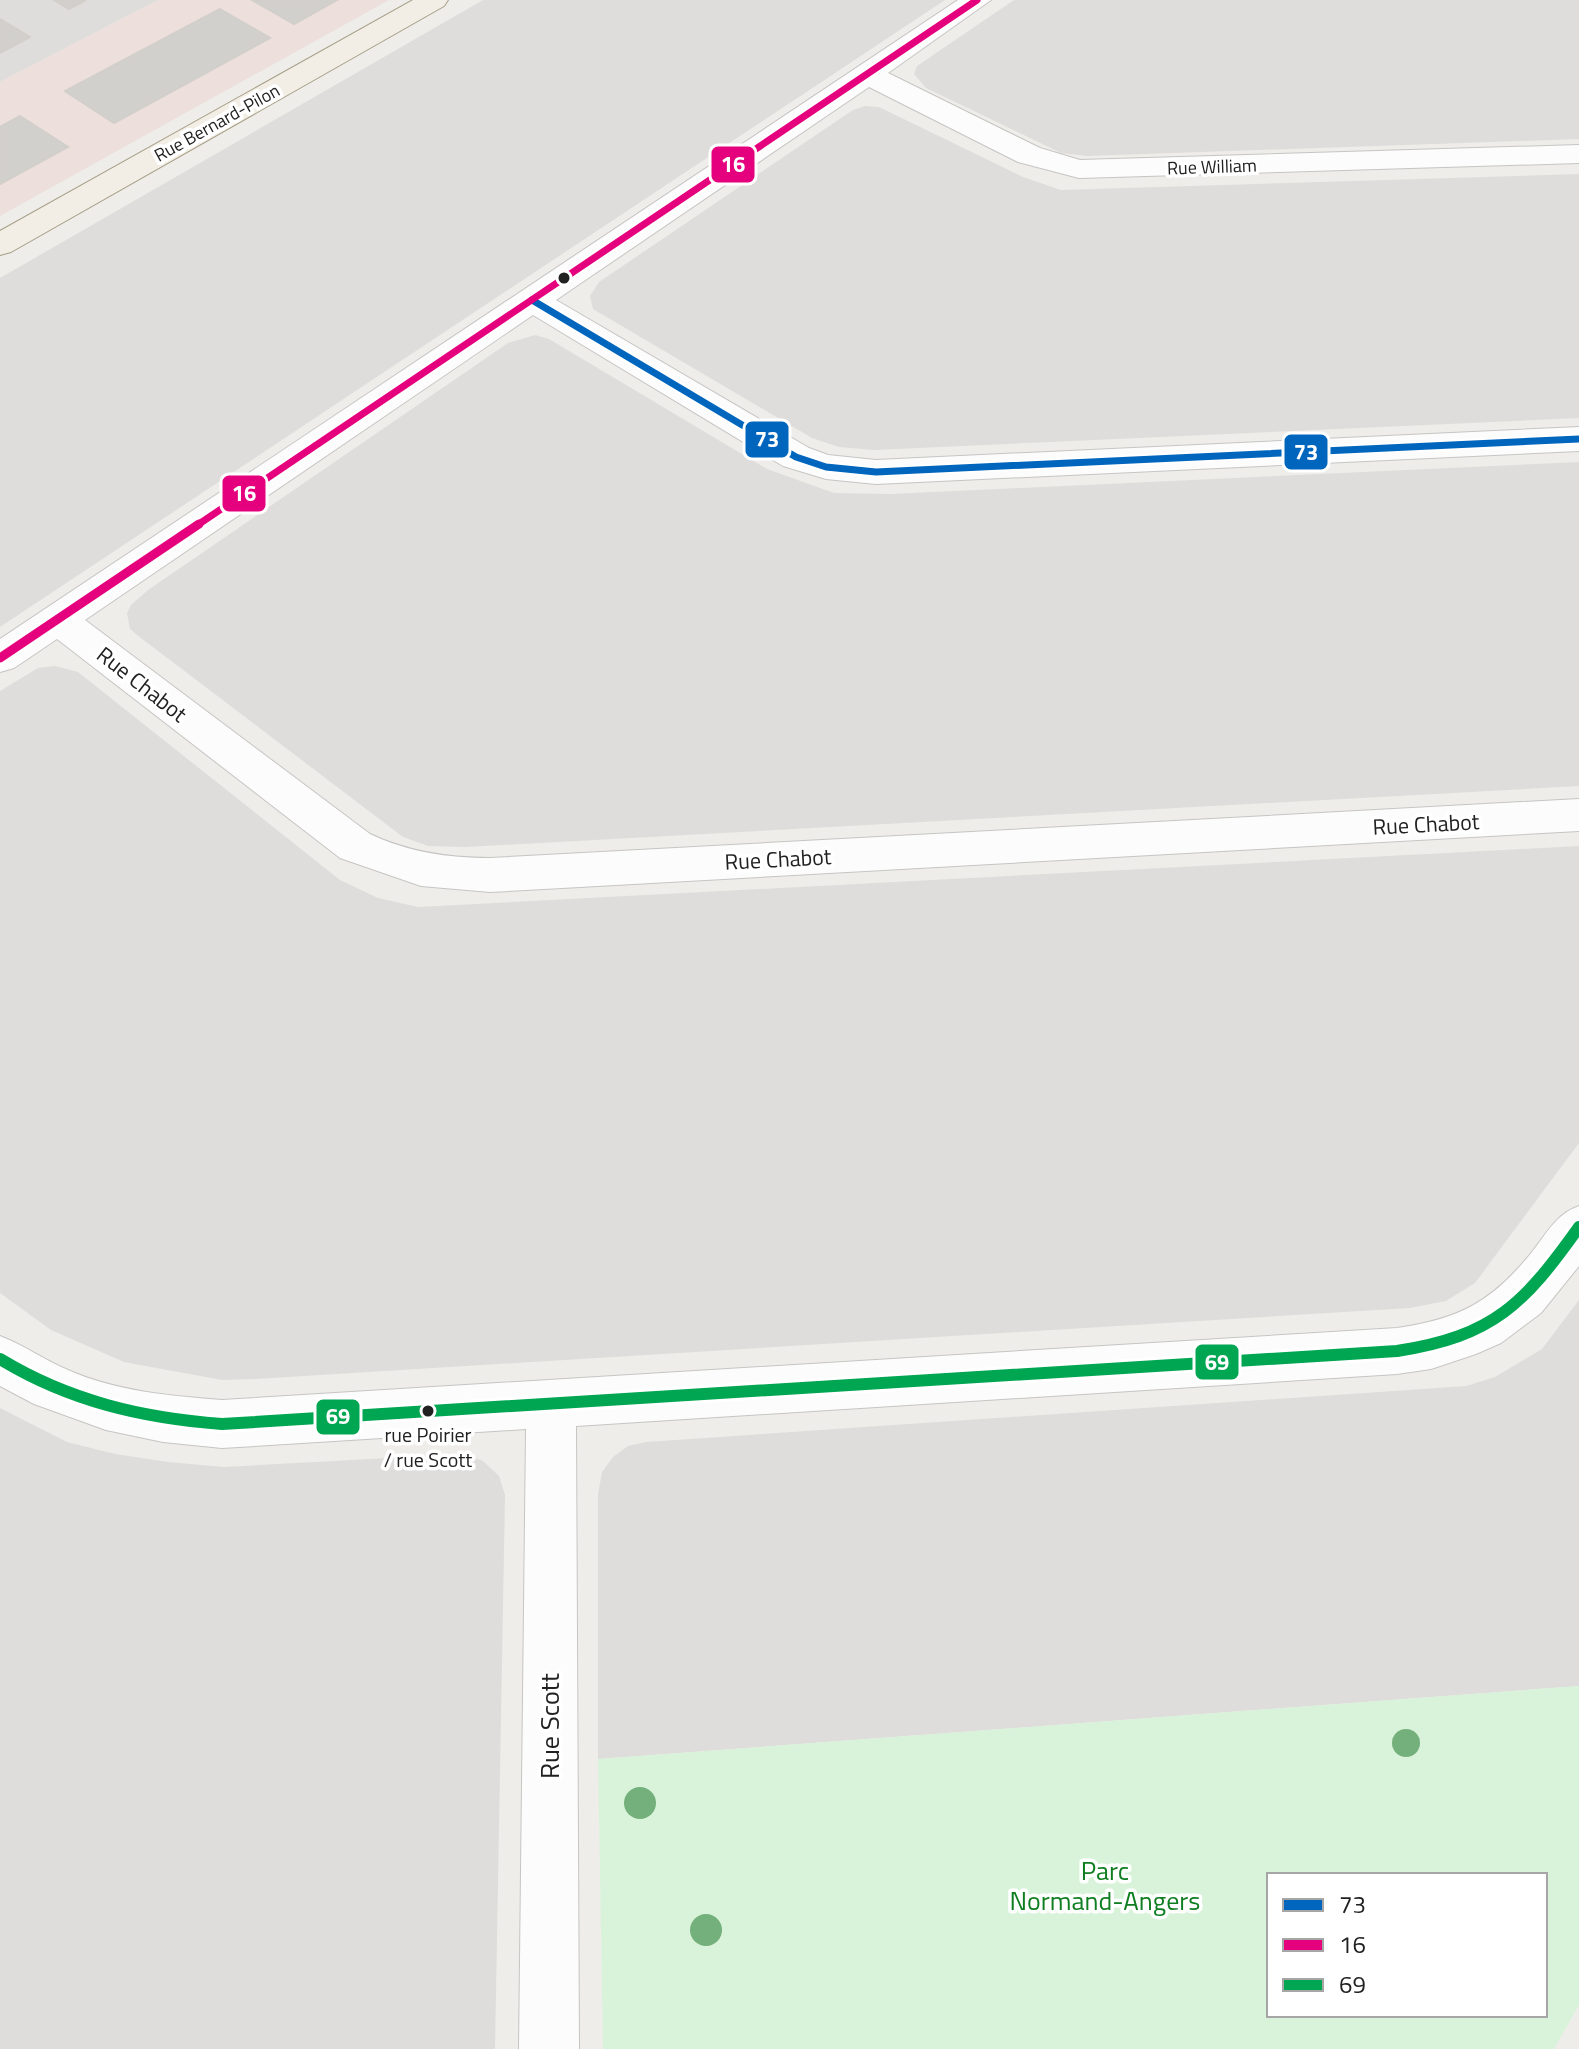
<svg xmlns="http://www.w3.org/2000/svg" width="1579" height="2049" viewBox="0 0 1579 2049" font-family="'Titillium Web',sans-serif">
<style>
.residential{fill:#dedddb}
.commercial{fill:#ecdfdc}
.park{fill:#d9f3db;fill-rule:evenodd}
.building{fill:#d2d0cc;stroke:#d2cfcb;stroke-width:2}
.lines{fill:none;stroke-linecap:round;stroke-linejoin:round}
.minor-casing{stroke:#c6c5c4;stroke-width:2}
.major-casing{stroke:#a59d85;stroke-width:2}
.minor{fill:#fdfcfc;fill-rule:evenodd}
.major{fill:#f2eee6;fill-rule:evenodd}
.bus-1-casing{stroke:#fff;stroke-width:11}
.bus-2-far1-casing{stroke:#fff;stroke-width:11}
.bus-2-casing{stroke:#fff;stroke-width:15}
.bus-3-casing{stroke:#fff;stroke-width:18}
.bus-1{stroke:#0065bd;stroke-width:7}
.bus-2-far1{stroke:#e5007d;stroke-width:7}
.bus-2{stroke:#e5007d;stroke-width:9}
.bus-3{stroke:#00a651;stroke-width:12}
.tree{fill:#74b07b}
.bus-dot{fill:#212121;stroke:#fff;stroke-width:3}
.labels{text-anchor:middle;stroke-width:7;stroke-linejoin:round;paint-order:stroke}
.far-street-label{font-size:18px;fill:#212121;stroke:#fff}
.bus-label{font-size:20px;fill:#212121;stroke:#fff}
.street-label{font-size:22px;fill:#212121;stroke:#fff}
.near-street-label{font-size:26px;fill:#212121;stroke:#fff}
.near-park-label{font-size:26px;fill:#0f7e21;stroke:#fff}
.line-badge{stroke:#fff;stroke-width:3}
.badge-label{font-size:22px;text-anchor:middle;font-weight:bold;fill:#fff}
</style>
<rect width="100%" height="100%" fill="#efede9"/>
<g class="residential">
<path d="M0,0H158L0,82Z"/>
<path d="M483,0H945L0,627V278Z"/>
<path d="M1014,0H1579V139L1087,156L1061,153L926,88L914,74L917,66Z"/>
<path d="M865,106L879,107L1023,177L1061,190L1579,174V418L874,450L839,447L812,438L593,309L590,296L599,282L853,110Z"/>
<path d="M535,335L549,339L767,469L834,493L891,494L1579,462V786L465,847L428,846L403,837L137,635L130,629L127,613L131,605L148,590L508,343Z"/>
<path d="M55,666L78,672L340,880L378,898L418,907L1579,846V1143L1475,1283L1446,1301L1410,1308L256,1379L222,1380L124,1362L51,1330L0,1293V691L38,668Z"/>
<path d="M1579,1300V1686L598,1759V1494L602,1472L613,1457L628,1446L646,1442L1466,1386L1495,1377L1542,1349Z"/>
<path d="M0,1408L67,1442L115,1454L168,1462L224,1467L463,1454L483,1461L499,1476L505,1495L495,2049H0Z"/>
</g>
<path class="commercial" d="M158,0H389L0,216V82Z"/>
<path class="park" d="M1579,1686V2005L1554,2049H603L598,1759ZM1269,1875H1545V2015H1269Z"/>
<g class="building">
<path d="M54,0H86L69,9Z"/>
<path d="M252,0H337L294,24Z"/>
<path d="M220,9L270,38L114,123L65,91Z"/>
<path d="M0,19L30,37L0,53Z"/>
<path d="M20,116L68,147L0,184V127Z"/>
</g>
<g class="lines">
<g class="minor-casing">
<g id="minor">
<path d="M958,0H991L888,73L1040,148L1080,160L1579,145V163L1079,178L1018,162L869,87L556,300L809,448L828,455L876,460L1579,427V451L876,484L826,479L783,466L533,315L85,620L370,834C408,852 447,858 490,858L1579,799V831L490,892L421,886L340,858L57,639L14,668L0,672V639Z"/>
<path d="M1579,1206V1266L1541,1313L1501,1343L1476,1354L1431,1369L1397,1374L576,1426L579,2049H519L526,1429L222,1448L163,1442L106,1430L34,1404L0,1386V1336C24,1345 44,1360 68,1370C115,1391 171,1396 222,1400L1397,1328C1459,1319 1492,1302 1532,1252C1547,1233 1556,1214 1579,1206Z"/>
</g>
</g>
<g class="major-casing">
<path id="major" d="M413,0H448L444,6L11,252L0,255V231Z"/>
</g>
<use href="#minor" class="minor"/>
<use href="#major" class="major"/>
<g class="bus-1-casing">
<path id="bus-1" d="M532,300L796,457L826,467L876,472L1579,439"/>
</g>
<g class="bus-2-far1-casing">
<path id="bus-2-far1" d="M196,526L977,0"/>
</g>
<g class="bus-2-casing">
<path id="bus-2" d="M0,658L199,524"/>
</g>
<g class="bus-3-casing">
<path id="bus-3" d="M0,1359C69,1401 142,1418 222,1424L1397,1351C1494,1336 1524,1304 1579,1227"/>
</g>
<use href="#bus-1" class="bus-1"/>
<use href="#bus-2-far1" class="bus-2-far1"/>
<use href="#bus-2" class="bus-2"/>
<use href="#bus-3" class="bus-3"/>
</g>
<g class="tree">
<circle cx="1406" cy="1743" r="14"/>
<circle cx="640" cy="1803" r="16"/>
<circle cx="706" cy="1930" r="16"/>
</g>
<g class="bus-dot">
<circle cx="564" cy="278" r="7"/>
<circle cx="428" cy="1411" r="7"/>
</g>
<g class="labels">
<g class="far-street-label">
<text transform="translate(217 123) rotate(-29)" y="6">Rue Bernard-Pilon</text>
<text transform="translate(1212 167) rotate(-2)" y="6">Rue William</text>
</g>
<g class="bus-label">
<text x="428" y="1442">rue Poirier<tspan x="428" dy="25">/ rue Scott</tspan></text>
</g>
<g class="street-label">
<text transform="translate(142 684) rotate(38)" y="8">Rue Chabot</text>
<text transform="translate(1426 824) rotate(-3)" y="8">Rue Chabot</text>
<text transform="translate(778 859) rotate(-3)" y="8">Rue Chabot</text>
</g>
<g class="near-street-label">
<text transform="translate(550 1726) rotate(-90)" y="9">Rue Scott</text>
</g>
<g class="near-park-label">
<text x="1105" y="1880">Parc<tspan x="1105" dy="30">Normand-Angers</tspan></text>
</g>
</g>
<g class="line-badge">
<rect x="710" y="145" width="46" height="39" rx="8" fill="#e5007d"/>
<rect x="744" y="420" width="46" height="39" rx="8" fill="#0065bd"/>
<rect x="1283" y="433" width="46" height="38" rx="8" fill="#0065bd"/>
<rect x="221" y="474" width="46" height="39" rx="8" fill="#e5007d"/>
<rect x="1194" y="1343" width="46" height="38" rx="8" fill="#00a651"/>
<rect x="315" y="1398" width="46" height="38" rx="8" fill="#00a651"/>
</g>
<g class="badge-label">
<text x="733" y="172">16</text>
<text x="767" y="447">73</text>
<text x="1306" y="460">73</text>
<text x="244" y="501">16</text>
<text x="1217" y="1370">69</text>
<text x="338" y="1424">69</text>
</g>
<rect x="1267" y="1873" width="280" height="144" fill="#ffffff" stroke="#a6a6a6" stroke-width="2"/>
<rect x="1283" y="1899" width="40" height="12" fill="#0065bd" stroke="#a6a6a6" stroke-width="2"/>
<text x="1339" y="1913" font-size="24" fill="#212121">73</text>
<rect x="1283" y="1939" width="40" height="12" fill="#e5007d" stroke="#a6a6a6" stroke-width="2"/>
<text x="1339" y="1953" font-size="24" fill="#212121">16</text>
<rect x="1283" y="1979" width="40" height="12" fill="#00a651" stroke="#a6a6a6" stroke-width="2"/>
<text x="1339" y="1993" font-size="24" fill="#212121">69</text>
</svg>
